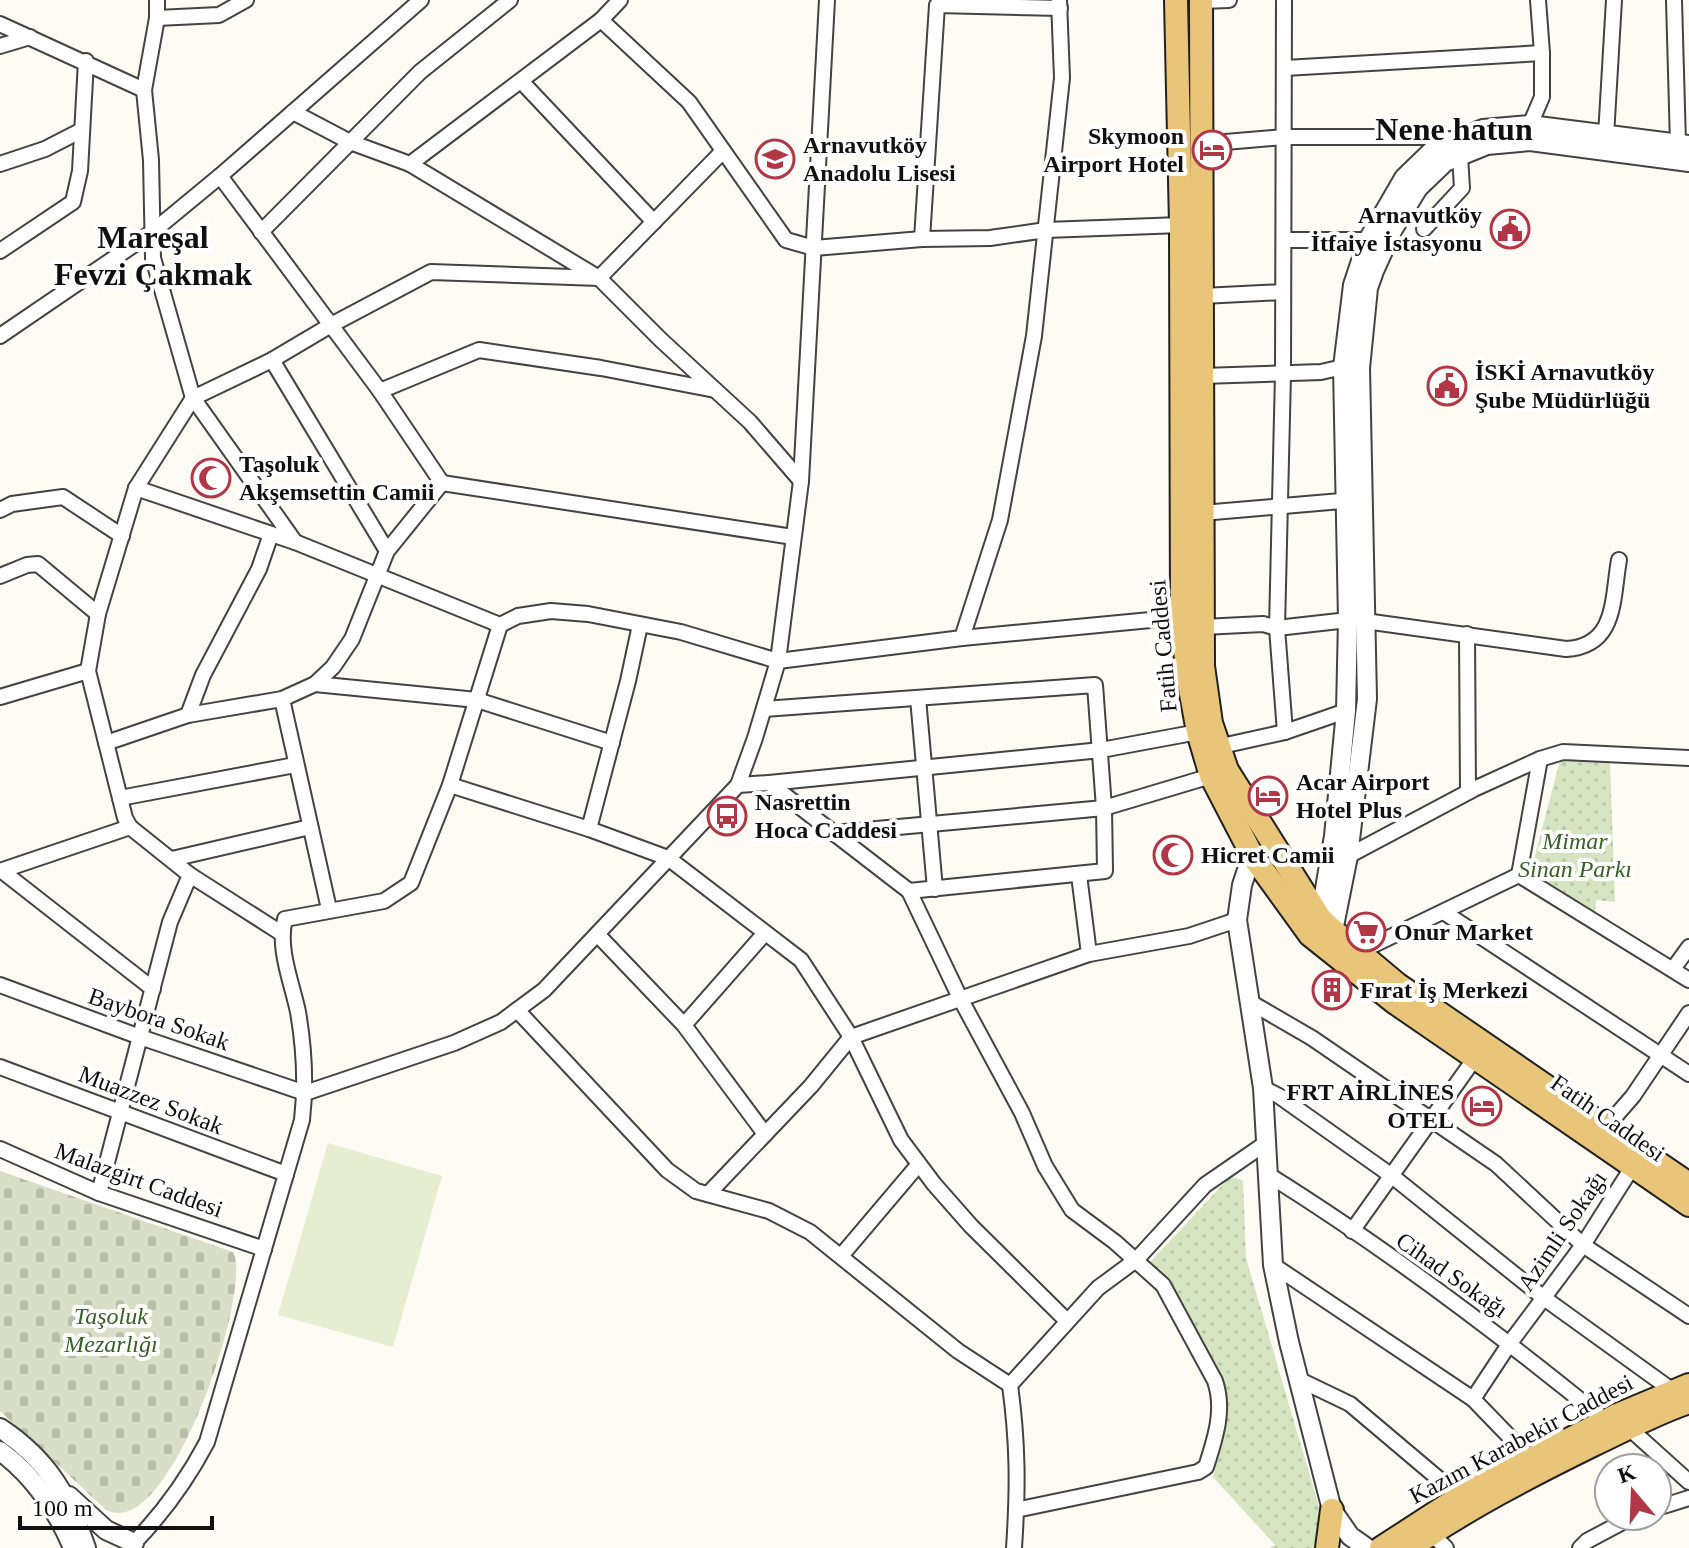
<svg xmlns="http://www.w3.org/2000/svg" width="1689" height="1548" viewBox="0 0 1689 1548" font-family="Georgia,serif">
<style>
.cemetery{fill:url(#cemetery-stones)}
.park{fill:url(#park-dots)}
.pitch{fill:#e6eed1}
.lines{fill:none;stroke-linecap:round;stroke-linejoin:round}
.minor-casing{stroke:#434343;stroke-width:18}
.tertiary-casing{stroke:#434343;stroke-width:22}
.primary-casing{stroke:#212121;stroke-width:26}
.minor{stroke:#fff;stroke-width:14}
.tertiary{stroke:#fff;stroke-width:18}
.primary{stroke:#e9c579;stroke-width:22}
.labels{text-anchor:middle;stroke-width:8;stroke-linejoin:round;paint-order:stroke}
.poi-label{font-size:24px;font-weight:bold;fill:#101010;stroke:#fff;text-anchor:start}
.street-label{font-size:24px;fill:#101010;stroke:#fff}
.park-label{font-size:24px;font-style:italic;fill:#376127;stroke:#fff}
.district-label{font-size:32px;font-weight:bold;fill:#101010;stroke:#fff}
</style>
<defs>
<pattern id="cemetery-stones" width="16" height="16" patternUnits="userSpaceOnUse" patternTransform="scale(2)"><rect width="16" height="16" fill="#d9dfc6"/><path d="M2 7V4a2 2 0 0 1 4 0v3zM10 15v-3a2 2 0 0 1 4 0v3z" fill="#b9bea9"/></pattern>
<pattern id="park-dots" width="8" height="8" patternUnits="userSpaceOnUse" patternTransform="scale(2)"><rect width="8" height="8" fill="#d6e5c1"/><path d="M2 2h.1M6 6h.1" fill="none" stroke="#b7c3a5" stroke-width="1.8" stroke-linecap="round"/></pattern>
</defs>
<rect width="100%" height="100%" fill="#fefbf4"/>
<path class="cemetery" d="M0,1171L233,1252C254,1289 167,1548 105,1509L0,1411Z"/>
<g class="park">
<path d="M1578,759L1610,762L1615,902L1596,900L1595,914L1536,877L1532,867L1559,764L1563,760Z"/>
<path d="M1231,1176L1243,1181L1246,1258L1320,1510L1322,1528L1317,1548H1269L1275,1545L1213,1477L1228,1409L1226,1389L1196,1337L1174,1288L1150,1262Z"/>
</g>
<path class="pitch" d="M328,1143L442,1176L393,1347L278,1315Z"/>
<g class="lines">
<g class="minor-casing">
<g id="minor">
<path d="M157,0V18L144,90L151,160L153,258L193,398L295,542"/>
<path d="M1284,0L1283,374L1277,628L1285,732"/>
<path d="M1674,0L1678,144"/>
<path d="M1201,1L1229,0"/>
<path d="M157,18L219,15L246,0"/>
<path d="M601,20L689,102L786,240L814,248L922,239L990,238L1046,230L1181,225"/>
<path d="M0,24L144,90"/>
<path d="M0,46L30,37"/>
<path d="M1285,68L1542,53"/>
<path d="M521,81L654,222"/>
<path d="M293,112L350,142L410,164L599,278L661,340L750,422L801,481"/>
<path d="M1530,125L1542,97V53L1538,0"/>
<path d="M1606,136L1614,0"/>
<path d="M1202,144L1284,137H1439L1451,140L1460,156L1462,188L1424,229"/>
<path d="M0,164L45,149L82,130"/>
<path d="M410,164L601,20L620,0"/>
<path d="M220,176L380,391L442,483"/>
<path d="M261,232L420,72L510,0"/>
<path d="M922,239L937,5L1060,8"/>
<path d="M1284,240H1368"/>
<path d="M0,251L73,202L80,171L86,61"/>
<path d="M1202,296L1283,292"/>
<path d="M0,336L151,233L220,176L421,0"/>
<path d="M272,360L387,551"/>
<path d="M1202,376L1321,372L1343,367"/>
<path d="M380,391L479,350L601,368L715,390"/>
<path d="M136,488L295,542L500,625L518,616L551,611L588,614L681,632L778,661L962,638L1182,617"/>
<path d="M0,510L12,504L63,497L122,536"/>
<path d="M1202,513L1353,500"/>
<path d="M0,576L27,565L38,564L98,614"/>
<path d="M1365,621L1566,649C1617,646 1612,599 1619,560"/>
<path d="M1203,627L1263,624L1277,628L1348,620"/>
<path d="M1467,634L1468,792"/>
<path d="M962,638L1000,520L1034,336L1062,78L1059,0"/>
<path d="M315,684L477,700L612,743"/>
<path d="M0,697L88,671"/>
<path d="M918,698L935,889"/>
<path d="M282,699L329,909"/>
<path d="M764,709L1095,685L1104,808L1105,871L909,891"/>
<path d="M188,715L203,675L259,569L271,534"/>
<path d="M106,743L188,715L282,699L315,684L333,667L352,639L387,551L442,483L793,537"/>
<path d="M1217,747L1285,732L1346,711"/>
<path d="M769,783L1101,750L1198,732"/>
<path d="M450,785L589,829L668,858L801,960L851,1037L901,1140L934,1184L971,1226L1067,1321"/>
<path d="M738,785L769,783L909,891L960,998L1022,1113L1045,1166L1072,1210L1115,1242L1163,1285L1215,1381C1225,1410 1215,1439 1206,1467L1198,1472L1016,1510"/>
<path d="M120,798L295,765"/>
<path d="M589,829L628,681L640,625"/>
<path d="M833,833L1104,808L1211,776"/>
<path d="M1348,856L1474,789L1540,759L1563,752L1689,758"/>
<path d="M172,859L310,827"/>
<path d="M0,871L130,827"/>
<path d="M2,871L153,989"/>
<path d="M1079,875L1089,954"/>
<path d="M1519,875L1540,759"/>
<path d="M1445,913L1689,1074"/>
<path d="M281,933L190,875L130,827L125,818L88,671L98,614L136,488L193,398L272,360L331,325L431,272L599,278L723,151"/>
<path d="M597,934L684,1025L765,1134"/>
<path d="M1357,953L1519,875L1689,980"/>
<path d="M1673,969L1689,947"/>
<path d="M0,985L140,1037L305,1093L454,1043L501,1022L544,990L738,785L755,738L778,661L801,481L827,0"/>
<path d="M1250,1002L1312,1038L1496,1164L1583,1245L1689,1316"/>
<path d="M517,1010L667,1170L696,1191L769,1211L810,1232L958,1351L1010,1385"/>
<path d="M684,1025L765,933"/>
<path d="M0,1067L286,1174"/>
<path d="M1263,1088L1279,1096L1392,1176L1544,1298L1673,1391"/>
<path d="M1606,1127L1633,1096L1689,1013"/>
<path d="M0,1149L99,1193L264,1249"/>
<path d="M1267,1174C1386,1248 1498,1333 1606,1421"/>
<path d="M99,1193L170,922L190,875"/>
<path d="M708,1194L811,1086L851,1037L1089,954L1189,936L1237,920"/>
<path d="M1352,1231L1475,1058"/>
<path d="M841,1256L919,1164"/>
<path d="M1273,1265L1473,1399L1531,1459"/>
<path d="M1300,1380L1350,1404L1459,1496"/>
<path d="M1473,1399L1510,1343L1583,1245L1633,1166"/>
<path d="M1629,1428L1689,1482"/>
<path d="M1657,1508L1689,1498"/>
<path d="M1431,1533L1446,1548"/>
<path d="M129,1548C161,1516 186,1482 207,1442L302,1120C306,1085 304,1047 298,1012C292,983 277,948 285,919L384,901L411,883L450,785L500,625"/>
<path d="M1014,1548C1018,1488 1018,1444 1010,1385L1098,1288L1136,1260L1205,1185L1266,1143"/>
<path d="M1580,1548L1587,1541L1634,1516"/>
</g>
</g>
<g class="tertiary-casing">
<g id="tertiary">
<path d="M1252,855L1242,885L1237,920L1263,1088L1273,1265L1289,1342L1332,1510L1350,1536L1367,1548"/>
<path d="M1316,925L1320,918L1334,836L1346,711L1348,620L1343,367L1353,285L1368,240L1404,178L1435,148L1483,129L1530,125L1689,145"/>
<path d="M1329,942L1333,931L1348,856L1367,699L1360,368L1368,288L1374,271L1393,229L1418,188L1445,162L1487,145L1530,141L1689,162"/>
<path d="M0,1428C48,1460 68,1495 86,1548"/>
<path d="M0,1451C32,1474 58,1511 73,1548"/>
<path d="M69,1496L106,1530L134,1543"/>
</g>
</g>
<g class="primary-casing">
<g id="primary">
<path d="M1176,0L1181,225L1182,617L1187,672L1198,732L1211,776L1252,855L1310,935L1394,1002L1689,1205"/>
<path d="M1201,0L1203,666L1211,723L1227,770L1320,918L1329,927L1397,984L1689,1184"/>
<path d="M1327,1548L1332,1510"/>
<path d="M1381,1548L1472,1489L1615,1416L1689,1385"/>
<path d="M1410,1548C1468,1508 1530,1476 1593,1445C1625,1430 1656,1413 1689,1402"/>
</g>
</g>
<use href="#minor" class="minor"/>
<use href="#tertiary" class="tertiary"/>
<use href="#primary" class="primary"/>
</g>
<defs>
<g id="hotel-ring" transform="scale(2)"><circle r="9.5" fill="#fff" stroke="#b13746" stroke-width="1.5"/><path d="M-6-4.5h1.5V1H6V5H4.5V3h-9V5H-6ZM-4 0a1.8 1.8 0 1 1 3.6 0ZM.5 0V-2.5h3Q6-2.5 6 0Z" fill="#b13746"/></g>
<g id="school-ring" transform="scale(2)"><circle r="9.5" fill="#fff" stroke="#b13746" stroke-width="1.5"/><path d="M0-5L7-2L0 1L-7-2ZM-4 1L0 2.5L4 1V4Q0 6-4 4Z" fill="#b13746"/></g>
<g id="civic-ring" transform="scale(2)"><circle r="9.5" fill="#fff" stroke="#b13746" stroke-width="1.5"/><path d="M-.6-6.5H3V-4.5H.6V-3L4-1V1h2V6H-6V1h2V-1L-.6-3ZM-1.2 2.5V6h2.4V2.5Z" fill="#b13746"/></g>
<g id="mosque-ring" transform="scale(2)"><circle r="9.5" fill="#fff" stroke="#b13746" stroke-width="1.5"/><path d="M3.5-4.9A6 6 0 1 0 3.5 4.9A5 5 0 1 1 3.5-4.9Z" fill="#b13746"/></g>
<g id="bus-ring" transform="scale(2)"><circle r="9.5" fill="#fff" stroke="#b13746" stroke-width="1.5"/><path d="M-5-6H5V4H4V6H2V4H-2V6H-4V4H-5ZM-3.5-4V0h7V-4ZM-3.5 1.2v1.5H-2V1.2ZM2 1.2v1.5H3.5V1.2Z" fill="#b13746"/></g>
<g id="supermarket-ring" transform="scale(2)"><circle r="9.5" fill="#fff" stroke="#b13746" stroke-width="1.5"/><path d="M-6-5.5h2.5l.6 2H6L4.5 2H-2.5L-4.4-4H-6ZM-1.5 3.2a1.3 1.3 0 1 0 .1 0ZM3 3.2a1.3 1.3 0 1 0 .1 0Z" fill="#b13746"/></g>
<g id="building-ring" transform="scale(2)"><circle r="9.5" fill="#fff" stroke="#b13746" stroke-width="1.5"/><path d="M-4-6H4V6H1V3H-1V6H-4ZM-2.5-4.3h1.7v1.8h-1.7ZM.8-4.3h1.7v1.8H.8ZM-2.5-1h1.7V.8h-1.7ZM.8-1h1.7V.8H.8Z" fill="#b13746"/></g>
</defs>
<g fill-rule="evenodd">
<use href="#hotel-ring" x="1212" y="150"/>
<use href="#school-ring" x="775" y="159"/>
<use href="#civic-ring" x="1510" y="229"/>
<use href="#civic-ring" x="1447" y="386"/>
<use href="#mosque-ring" x="211" y="478"/>
<use href="#hotel-ring" x="1268" y="796"/>
<use href="#bus-ring" x="727" y="816"/>
<use href="#mosque-ring" x="1173" y="855"/>
<use href="#supermarket-ring" x="1366" y="932"/>
<use href="#building-ring" x="1332" y="990"/>
<use href="#hotel-ring" x="1482" y="1106"/>
</g>
<g class="labels">
<g class="poi-label">
<text x="1184" y="144" text-anchor="end">Skymoon<tspan x="1184" dy="28">Airport Hotel</tspan></text>
<text x="803" y="153">Arnavutköy<tspan x="803" dy="28">Anadolu Lisesi</tspan></text>
<text x="1482" y="223" text-anchor="end">Arnavutköy<tspan x="1482" dy="28">İtfaiye İstasyonu</tspan></text>
<text x="1475" y="380">İSKİ Arnavutköy<tspan x="1475" dy="28">Şube Müdürlüğü</tspan></text>
<text x="239" y="472">Taşoluk<tspan x="239" dy="28">Akşemsettin Camii</tspan></text>
<text x="1296" y="790">Acar Airport<tspan x="1296" dy="28">Hotel Plus</tspan></text>
<text x="755" y="810">Nasrettin<tspan x="755" dy="28">Hoca Caddesi</tspan></text>
<text x="1201" y="863">Hicret Camii</text>
<text x="1394" y="940">Onur Market</text>
<text x="1360" y="998">Fırat İş Merkezi</text>
<text x="1454" y="1100" text-anchor="end">FRT AİRLİNES<tspan x="1454" dy="28">OTEL</tspan></text>
</g>
<g class="street-label">
<text transform="translate(1163 646) rotate(-95)" y="8">Fatih Caddesi</text>
<text transform="translate(159 1019) rotate(19)" y="8">Baybora Sokak</text>
<text transform="translate(151 1100) rotate(21)" y="8">Muazzez Sokak</text>
<text transform="translate(1608 1118) rotate(35)" y="8">Fatih Caddesi</text>
<text transform="translate(139 1180) rotate(20)" y="8">Malazgirt Caddesi</text>
<text transform="translate(1562 1231) rotate(-56)" y="8">Azimli Sokağı</text>
<text transform="translate(1452 1275) rotate(35)" y="8">Cihad Sokağı</text>
<text transform="translate(1521 1439) rotate(-28)" y="8">Kazım Karabekir Caddesi</text>
</g>
<g class="park-label">
<text x="1575" y="849">Mimar<tspan x="1575" dy="28">Sinan Parkı</tspan></text>
<text x="111" y="1324">Taşoluk<tspan x="111" dy="28">Mezarlığı</tspan></text>
</g>
<g class="district-label">
<text x="1454" y="140">Nene hatun</text>
<text x="153" y="248">Mareşal<tspan x="153" dy="37">Fevzi Çakmak</tspan></text>
</g>
</g>
<g transform="translate(1633 1492) rotate(341)"><circle r="38" fill="#ffffff" stroke="#9f9f9f" stroke-width="2"/>
<path d="M0-6L14 30L0 20L-14 30Z" fill="#b13746"/>
<text y="-12" font-size="22" font-weight="bold" text-anchor="middle" fill="#101010">K</text>
</g>
<path d="M20 1516v12h192v-12" fill="none" stroke="#101010" stroke-width="4"/>
<text x="32" y="1516" font-size="24" fill="#101010" stroke="#ffffff" stroke-width="6" paint-order="stroke">100 m</text>
</svg>
